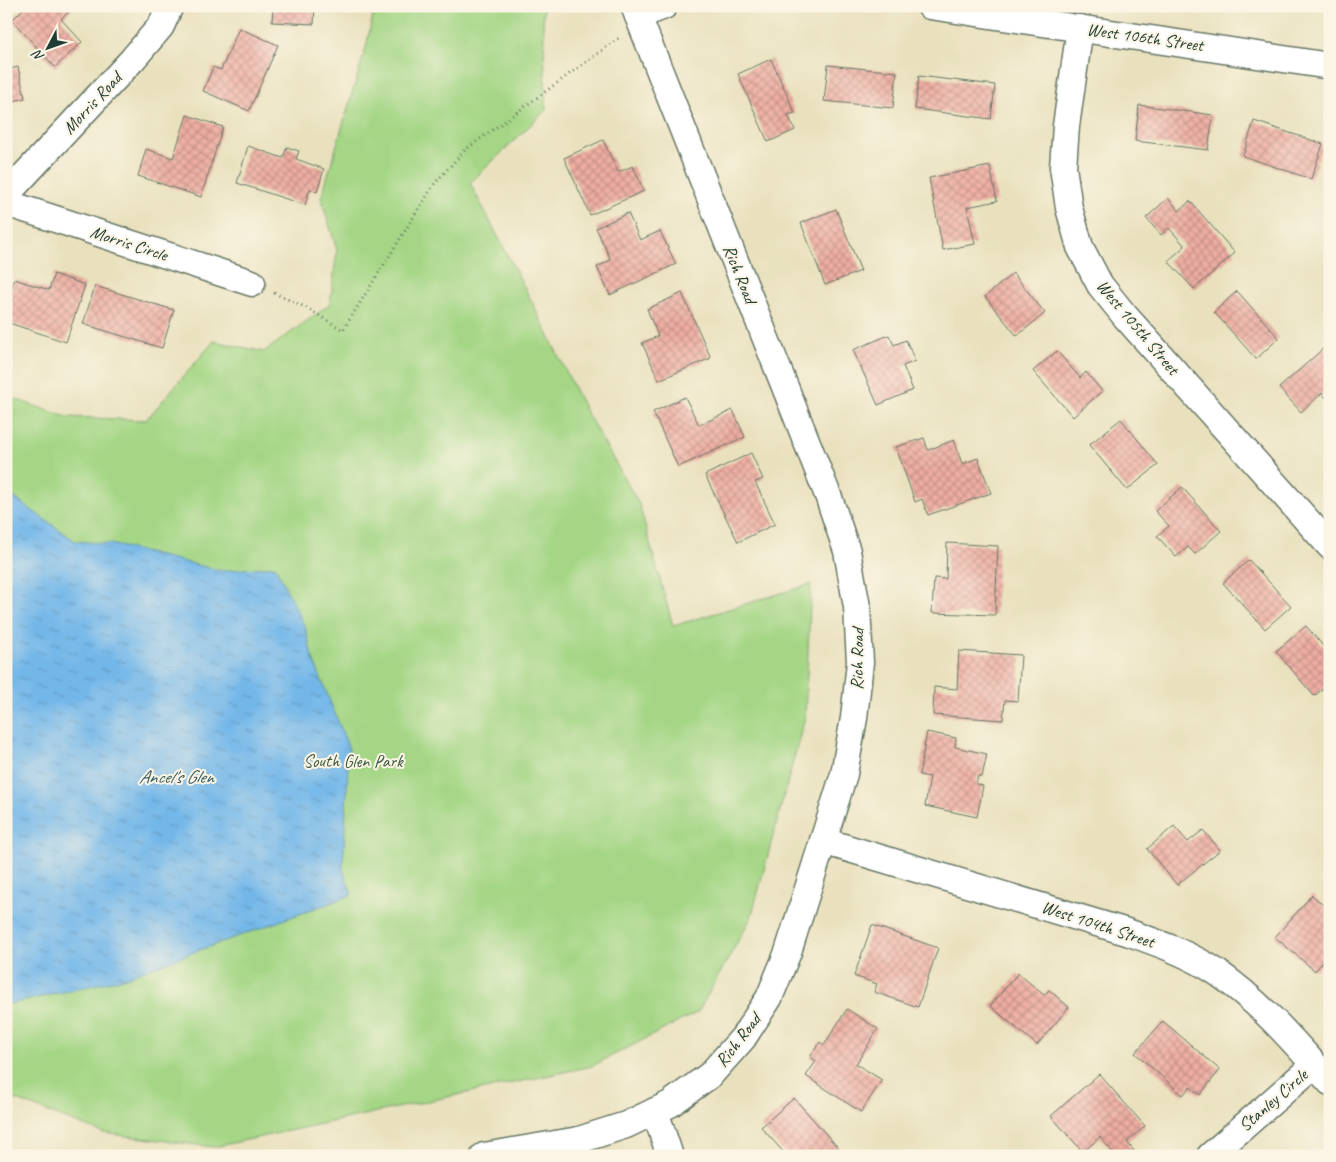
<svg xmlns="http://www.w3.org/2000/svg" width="1336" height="1162" viewBox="0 0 1336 1162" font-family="Caveat,sans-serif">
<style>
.green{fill:#a4d685;stroke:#628a5c}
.water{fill:url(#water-ripples);stroke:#497a8e}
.building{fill:url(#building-cross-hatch)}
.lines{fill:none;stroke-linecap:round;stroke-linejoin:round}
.street-casing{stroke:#667664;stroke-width:29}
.path{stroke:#667664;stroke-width:3;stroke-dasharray:1 4;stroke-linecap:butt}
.street{stroke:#fff;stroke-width:26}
.labels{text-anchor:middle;stroke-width:4;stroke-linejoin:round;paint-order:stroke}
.street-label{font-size:18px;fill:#1f3d34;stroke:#fcf5e5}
.park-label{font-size:18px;fill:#3a5c44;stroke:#fcf5e5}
.water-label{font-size:19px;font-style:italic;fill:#345c61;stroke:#fcf5e5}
</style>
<defs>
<pattern id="water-ripples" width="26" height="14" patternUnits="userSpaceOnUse" patternTransform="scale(1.25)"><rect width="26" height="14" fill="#73b7e9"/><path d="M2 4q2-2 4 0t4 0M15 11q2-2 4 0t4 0" fill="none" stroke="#5e96be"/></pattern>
<pattern id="building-cross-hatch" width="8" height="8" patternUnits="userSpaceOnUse" patternTransform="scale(1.25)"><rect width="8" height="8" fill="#efada2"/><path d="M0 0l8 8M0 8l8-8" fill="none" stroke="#c18e85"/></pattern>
</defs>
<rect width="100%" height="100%" fill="#fcf5e5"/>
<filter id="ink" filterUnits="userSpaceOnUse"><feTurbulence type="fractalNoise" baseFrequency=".02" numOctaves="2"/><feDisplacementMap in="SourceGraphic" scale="10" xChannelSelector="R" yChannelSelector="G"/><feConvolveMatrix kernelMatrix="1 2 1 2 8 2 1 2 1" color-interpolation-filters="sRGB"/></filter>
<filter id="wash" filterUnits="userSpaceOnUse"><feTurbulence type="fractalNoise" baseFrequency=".0096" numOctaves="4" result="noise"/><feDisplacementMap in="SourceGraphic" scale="20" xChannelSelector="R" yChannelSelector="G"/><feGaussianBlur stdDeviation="1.12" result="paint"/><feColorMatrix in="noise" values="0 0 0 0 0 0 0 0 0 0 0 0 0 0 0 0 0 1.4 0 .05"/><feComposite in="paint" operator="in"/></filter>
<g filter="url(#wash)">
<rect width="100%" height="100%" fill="#e9e1be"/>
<path class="green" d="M375,6H543L546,110L470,183L533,304L585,410L639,504L673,626L811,584L805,717L751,918L698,1012L592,1066L214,1147L103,1133L6,1096V396L67,417L146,420L214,341L264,352L330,304L337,250L321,198L366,47Z"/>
<path class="water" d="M6,492L75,541L111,544L222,571L275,566L305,627L312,656L349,749L343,869L352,895L120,979L6,1005Z"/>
<g id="blocks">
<g class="building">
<path d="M26,6H75L61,19L82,42L55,67L12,20Z"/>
<path d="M273,6H315L314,24L272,22Z"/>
<path d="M239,28L278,45L249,111L203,91L213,67L221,70Z"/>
<path d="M771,59L795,113L788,115L795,130L768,142L738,74Z"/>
<path d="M828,65L897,72L893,108L824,101Z"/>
<path d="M18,67L25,98L6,103V70Z"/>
<path d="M919,76L995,85L991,119L915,109Z"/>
<path d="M1139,105L1213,115L1208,150L1135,141Z"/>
<path d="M187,115L223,127L201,197L138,176L146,149L173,158Z"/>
<path d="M1254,121L1323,144L1311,179L1243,156Z"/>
<path d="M603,140L618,172L633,166L644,191L590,215L564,158Z"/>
<path d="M248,146L283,158L287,147L299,151L296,159L324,169L317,192L310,189L305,205L237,183Z"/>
<path d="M990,166L997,201L967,207L975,244L943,250L929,178Z"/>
<path d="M1168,198L1179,211L1190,201L1235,253L1194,289L1168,261L1185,246L1169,228L1161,235L1146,218Z"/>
<path d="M836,209L861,271L825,285L801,223Z"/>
<path d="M628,213L640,240L660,231L676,264L610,295L597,267L611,260L596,228Z"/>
<path d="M1013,273L1045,313L1017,336L985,297Z"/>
<path d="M54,274L85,285L66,342L6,322V303L14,279L49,290Z"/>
<path d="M95,286L174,310L162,348L83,324Z"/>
<path d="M1237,291L1279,338L1256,359L1214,312Z"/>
<path d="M682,293L711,358L659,380L642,343L658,336L647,309Z"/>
<path d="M889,335L894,345L906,340L915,361L903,366L913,390L878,405L853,350Z"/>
<path d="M1325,347L1330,352V402L1322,393L1301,412L1279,388Z"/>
<path d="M1057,351L1080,378L1086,372L1102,391L1073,417L1033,371Z"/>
<path d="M685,397L699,425L733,410L745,437L678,467L653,412Z"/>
<path d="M1121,419L1158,465L1127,490L1089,445Z"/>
<path d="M924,438L928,450L954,440L962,464L978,458L991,493L928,515L922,499L915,502L896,447Z"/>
<path d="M751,453L763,479L755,482L775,524L738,542L705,475Z"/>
<path d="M1182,487L1221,531L1195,554L1188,547L1176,557L1157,536L1169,526L1155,511Z"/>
<path d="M947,543L998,546L995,615L932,613L934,578L946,579Z"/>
<path d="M1249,560L1291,606L1265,629L1223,583Z"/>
<path d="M1306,626L1330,654V683L1314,696L1276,651Z"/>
<path d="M959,651L1021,655L1018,701L1005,700L1003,720L933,715L934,687L957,689Z"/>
<path d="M927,732L956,738L955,747L987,754L982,777L978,776L976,784L983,786L977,817L925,806L930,777L919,775Z"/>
<path d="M1174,826L1188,842L1203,830L1220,850L1177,885L1147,849Z"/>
<path d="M1312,895L1330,911V931L1326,935L1330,939V954L1315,971L1275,937Z"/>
<path d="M872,925L938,948L918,1007L874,992L877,984L854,976Z"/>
<path d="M1018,973L1044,995L1049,990L1069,1007L1037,1045L990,1006Z"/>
<path d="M847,1009L878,1029L856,1064L882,1080L861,1112L806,1076L816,1061L810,1057L820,1042L824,1045Z"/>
<path d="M1163,1021L1220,1070L1200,1095L1190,1087L1183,1095L1135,1053Z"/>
<path d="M1099,1074L1145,1126L1127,1142L1134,1151L1129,1156H1116L1100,1137L1083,1152L1051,1116Z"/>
<path d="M794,1098L842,1152L837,1156H787L761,1127Z"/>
</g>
</g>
</g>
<g filter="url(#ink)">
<use href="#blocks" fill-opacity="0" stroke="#667664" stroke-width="1"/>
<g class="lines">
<g class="street-casing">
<g id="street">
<path d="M930,6L1330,66"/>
<path d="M638,16L664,6"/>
<path d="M1080,28L1066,126L1063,167L1069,208L1080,247L1100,285L1125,316L1330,546"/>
<path d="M6,195L132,60L161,26L170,6"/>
<path d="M6,203L252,283"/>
<path d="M823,841L1127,932C1158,943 1190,954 1218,973C1261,1003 1295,1043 1330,1082"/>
<path d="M655,1111L670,1156"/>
<path d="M484,1156L579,1140L626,1125L670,1104L710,1075L743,1038L769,998L788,952L823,841L844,774L854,718L860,662L857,607L847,551L829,498L634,6"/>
<path d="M1210,1156L1314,1065"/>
</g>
</g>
<path class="path" d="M274,293L305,307L343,330L435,183L465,150L619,38"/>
<use href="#street" class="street"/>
</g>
</g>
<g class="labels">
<g class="street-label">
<text transform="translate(1145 37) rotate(8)" y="6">West 106th Street</text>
<text transform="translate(92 103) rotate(-47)" y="6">Morris Road</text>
<text transform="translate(129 243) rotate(18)" y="6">Morris Circle</text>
<text transform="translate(740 274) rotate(68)" y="6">Rich Road</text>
<text transform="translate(1138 327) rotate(50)" y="6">West 105th Street</text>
<text transform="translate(857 659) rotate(-89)" y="6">Rich Road</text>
<text transform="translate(1098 924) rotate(18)" y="6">West 104th Street</text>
<text transform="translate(738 1040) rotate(-52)" y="6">Rich Road</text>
<text transform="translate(1273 1100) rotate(-41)" y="6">Stanley Circle</text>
</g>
<g class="park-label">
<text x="353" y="767">South Glen Park</text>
</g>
<g class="water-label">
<text x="176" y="783">Ancel's Glen</text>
</g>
</g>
<rect width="1336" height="1162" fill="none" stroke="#fcf5e5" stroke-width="25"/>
<g transform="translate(48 48) rotate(229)" stroke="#fcf5e5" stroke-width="4" paint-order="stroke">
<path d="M0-4L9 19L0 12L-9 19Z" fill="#1f3d34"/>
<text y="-8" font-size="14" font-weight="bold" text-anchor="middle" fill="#1f3d34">N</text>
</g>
</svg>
